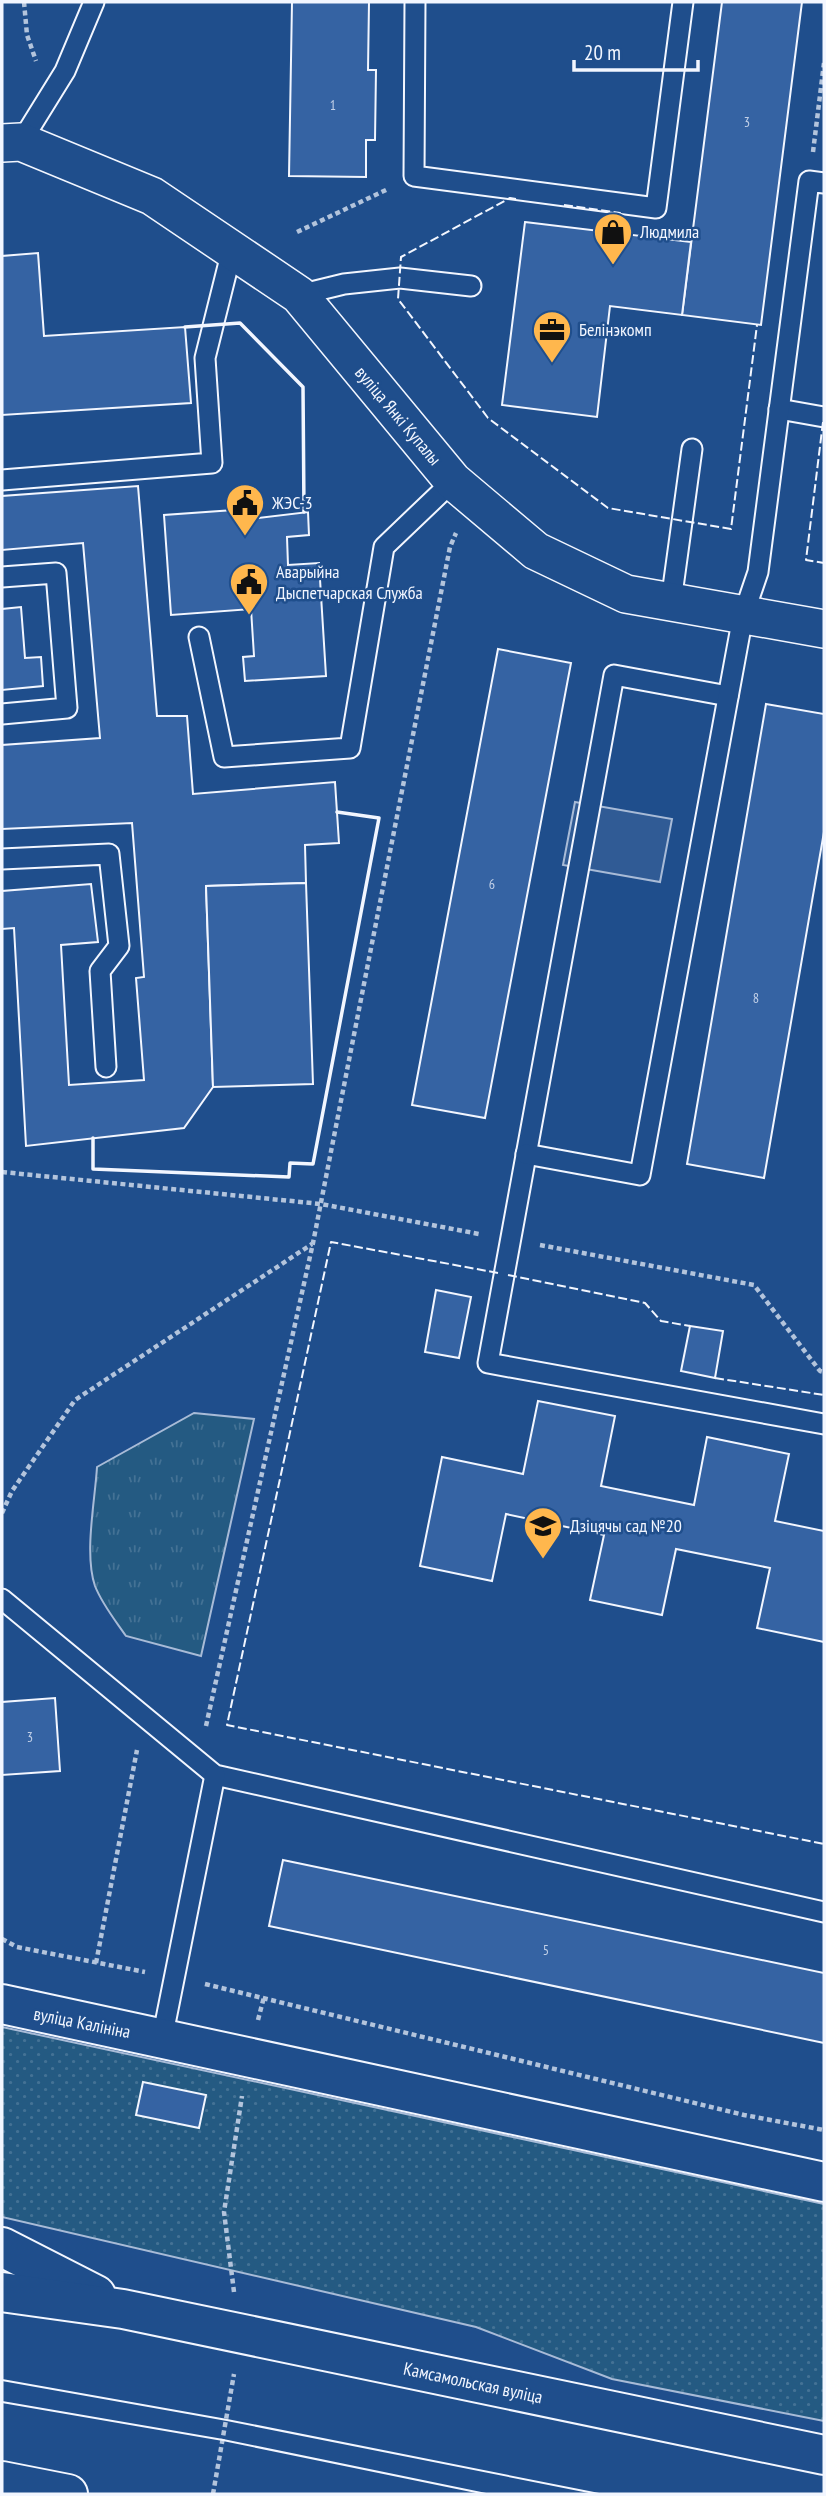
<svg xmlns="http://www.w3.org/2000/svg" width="826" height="2496" viewBox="0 0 826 2496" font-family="'PT Sans Narrow',sans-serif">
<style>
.grass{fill:url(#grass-dots);stroke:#a8bbd7;stroke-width:2}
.park{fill:url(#park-tufts);stroke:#a8bbd7;stroke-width:2}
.parking{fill:#305b95;stroke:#a8bbd7;stroke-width:2}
.building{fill:#3563a3;stroke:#f2f6ff;stroke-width:2}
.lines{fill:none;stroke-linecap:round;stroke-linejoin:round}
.lane-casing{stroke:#f2f6ff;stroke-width:23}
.street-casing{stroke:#f2f6ff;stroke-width:40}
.secondary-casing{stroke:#f2f6ff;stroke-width:42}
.primary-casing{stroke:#f2f6ff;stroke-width:42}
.path{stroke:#b3c4dc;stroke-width:4.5;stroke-dasharray:5 3.5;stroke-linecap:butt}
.lane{stroke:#1f4e8c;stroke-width:19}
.street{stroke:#1f4e8c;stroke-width:37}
.secondary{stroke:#1f4e8c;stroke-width:38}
.primary{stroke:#1f4e8c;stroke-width:38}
.tram{stroke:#f2f6ff;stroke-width:2}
.fence{stroke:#f2f6ff;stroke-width:2;stroke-dasharray:9 3.5;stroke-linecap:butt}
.wall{stroke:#f2f6ff;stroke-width:3.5}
.labels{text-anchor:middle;stroke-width:5;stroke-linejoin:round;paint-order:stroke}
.number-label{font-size:14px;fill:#c3d1e8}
.poi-label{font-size:18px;fill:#f2f6ff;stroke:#1f4e8c;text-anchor:start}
.street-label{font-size:18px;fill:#f2f6ff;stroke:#1f4e8c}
</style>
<defs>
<pattern id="grass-dots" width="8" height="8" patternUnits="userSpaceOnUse" patternTransform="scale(1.75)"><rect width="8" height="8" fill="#245a82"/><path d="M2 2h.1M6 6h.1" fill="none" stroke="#447295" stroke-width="1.8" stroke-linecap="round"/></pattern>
<pattern id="park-tufts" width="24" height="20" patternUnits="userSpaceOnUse" patternTransform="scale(1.75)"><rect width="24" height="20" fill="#245a82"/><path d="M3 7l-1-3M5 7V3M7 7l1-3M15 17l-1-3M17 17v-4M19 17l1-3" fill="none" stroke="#447295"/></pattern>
</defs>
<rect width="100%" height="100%" fill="#1f4e8c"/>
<path class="grass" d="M2,2027L824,2204V2421L612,2379L476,2327L2,2217Z"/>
<path class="park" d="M194,1413L254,1419L201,1656L126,1636C115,1620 102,1604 95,1586C84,1554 95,1501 97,1467Z"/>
<path class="parking" d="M575,802L672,819L660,882L563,865Z"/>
<g class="building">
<path d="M292,2H369L368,70H376L375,140H366V177L289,176Z"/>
<path d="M722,2H802L761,325L682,315Z"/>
<path d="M525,222L691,242L682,315L610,306L597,417L502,405Z"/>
<path d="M38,253L44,336L185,327L191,403L2,415V256Z"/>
<path d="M138,486L157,716H187L193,794L335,782L339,843L305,845L306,883L206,886L213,1087L184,1128L26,1146L14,928L2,929V891L91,884L98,942L61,945L69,1085L144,1080L136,978L144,977L132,823L2,829V745L100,738L83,543L2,550V496Z"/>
<path d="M248,509L249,519L308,512L309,535L287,537L288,565L319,563L326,676L245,681L243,657L254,656L251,609L171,615L164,515Z"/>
<path d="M21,607L25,658L41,657L43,686L2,690V609Z"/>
<path d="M498,649L571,663L485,1118L412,1105Z"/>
<path d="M766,704L824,714V832L764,1178L687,1164Z"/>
<path d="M306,883L313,1084L213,1087L206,886Z"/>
<path d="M436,1290L471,1297L459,1358L425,1352Z"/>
<path d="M690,1326L723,1331L715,1378L681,1371Z"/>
<path d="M538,1401L615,1416L601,1486L694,1505L707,1437L789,1454L775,1521L824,1531V1642L757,1628L770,1568L676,1549L662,1615L590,1600L604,1535L506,1514L492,1581L420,1566L442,1457L523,1474Z"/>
<path d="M55,1698L60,1771L2,1775V1702Z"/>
<path d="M283,1860L824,1973V2043L269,1926Z"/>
<path d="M143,2082L206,2095L199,2128L136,2115Z"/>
</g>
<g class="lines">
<g class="lane-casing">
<g id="lane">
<path d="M415,2L414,176L656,208L683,2"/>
<path d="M21,142L65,71L94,2"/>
<path d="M299,295L344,284L400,278L471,286"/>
<path d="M779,409L824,417"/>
<path d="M2,480L212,463L205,358L232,250"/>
<path d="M2,577L56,573L67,708L2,714"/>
<path d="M671,602L692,449"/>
<path d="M199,637L224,757L350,748L384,547L453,481"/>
<path d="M728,696L614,675L488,1363L824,1424"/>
<path d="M2,859L109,854L119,946L100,971L106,1067"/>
<path d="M526,1154L640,1175L743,616L758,572L809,181L824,183"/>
<path d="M2,1599L215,1775L824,1912"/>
<path d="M162,2039L215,1775"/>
</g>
</g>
<g class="street-casing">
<path id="street" d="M2,143L21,142L152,196L299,295L453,481L536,551L626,594L824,629"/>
</g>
<g class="secondary-casing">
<path id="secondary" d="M2,2004L824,2182"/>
</g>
<g class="primary-casing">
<g id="primary">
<path d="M2,2247L96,2295"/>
<path d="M2,2292L123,2309L824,2455"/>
<path d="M2,2481L68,2494"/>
</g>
</g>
<g class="path">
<path d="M24,2L27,35L36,61"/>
<path d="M813,152L824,63"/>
<path d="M297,232L388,189"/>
<path d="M2,1172L321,1204L479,1234"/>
<path d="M540,1245L754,1285L820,1371L824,1372"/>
<path d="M2,1513L12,1491L75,1400L312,1244"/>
<path d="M206,1726L313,1243L450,547L456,533"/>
<path d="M2,1939L17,1947L145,1972"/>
<path d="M96,1963L137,1750"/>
<path d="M205,1984L744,2115L824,2130"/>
<path d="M258,2020L264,1997"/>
<path d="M234,2292L224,2212L242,2096"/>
<path d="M213,2494L234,2374"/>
</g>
<use href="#lane" class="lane"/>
<use href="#street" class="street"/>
<use href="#secondary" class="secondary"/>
<use href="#primary" class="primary"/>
<g class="tram">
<path d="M2,2380L227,2420L599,2494"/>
<path d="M2,2402L223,2440L486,2494"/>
</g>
<g class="fence">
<path d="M516,199L510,198L401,257L398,299L488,418L608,508L731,529L757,325"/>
<path d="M564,205L620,213L618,233"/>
<path d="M823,422L806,560L824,563"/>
<path d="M498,1273L331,1242L227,1725L824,1844"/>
<path d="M508,1275L645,1303L661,1321L690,1326"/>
<path d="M715,1378L824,1395"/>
</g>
<g class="wall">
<path d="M185,327L240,323L303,387L304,512"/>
<path d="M93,1138V1169L289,1177L290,1163L313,1164L379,818L337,812"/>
</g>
</g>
<defs>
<g id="shop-pin" transform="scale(2.0125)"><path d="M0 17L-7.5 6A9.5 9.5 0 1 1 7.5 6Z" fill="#ffb74d" stroke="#1f4e8c"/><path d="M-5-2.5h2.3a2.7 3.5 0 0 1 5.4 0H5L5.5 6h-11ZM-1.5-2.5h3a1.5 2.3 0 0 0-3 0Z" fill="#111"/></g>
<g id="office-pin" transform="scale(2.0125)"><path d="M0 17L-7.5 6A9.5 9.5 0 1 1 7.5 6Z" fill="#ffb74d" stroke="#1f4e8c"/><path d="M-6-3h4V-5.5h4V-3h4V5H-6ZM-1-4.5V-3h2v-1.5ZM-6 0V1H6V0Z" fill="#111"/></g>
<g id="civic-pin" transform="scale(2.0125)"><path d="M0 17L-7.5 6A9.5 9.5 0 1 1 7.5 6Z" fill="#ffb74d" stroke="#1f4e8c"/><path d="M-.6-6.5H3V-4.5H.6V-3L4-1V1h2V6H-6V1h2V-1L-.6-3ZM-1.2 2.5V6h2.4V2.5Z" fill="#111"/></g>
<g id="school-pin" transform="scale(2.0125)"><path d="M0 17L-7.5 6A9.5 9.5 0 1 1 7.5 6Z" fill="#ffb74d" stroke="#1f4e8c"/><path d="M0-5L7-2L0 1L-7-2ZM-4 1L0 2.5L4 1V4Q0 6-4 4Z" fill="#111"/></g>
</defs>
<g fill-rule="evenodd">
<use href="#shop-pin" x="613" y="232"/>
<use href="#office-pin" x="552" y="330"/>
<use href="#civic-pin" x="245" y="503"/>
<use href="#civic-pin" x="249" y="582"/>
<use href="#school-pin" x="543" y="1526"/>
</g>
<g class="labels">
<g class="number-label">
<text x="333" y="110">1</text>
<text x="747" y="127">3</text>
<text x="492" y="889">6</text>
<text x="756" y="1003">8</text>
<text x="30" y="1742">3</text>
<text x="546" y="1955">5</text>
</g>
<g class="poi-label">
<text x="640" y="238">Людмила</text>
<text x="579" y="336">Белінэкомп</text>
<text x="272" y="509">ЖЭС-3</text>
<text x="276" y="578">Аварыйна<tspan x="276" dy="21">Дыспетчарская Служба</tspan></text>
<text x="570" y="1532">Дзіцячы сад №20</text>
</g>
<g class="street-label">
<text transform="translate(398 416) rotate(50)" y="6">вуліца Янкі Купалы</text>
<text transform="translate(82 2023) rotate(11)" y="6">вуліца Калініна</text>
<text transform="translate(473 2383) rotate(12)" y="6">Камсамольская вуліца</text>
</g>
</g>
<rect width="826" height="2496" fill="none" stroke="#f2f6ff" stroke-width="7"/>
<path d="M574 60v10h124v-10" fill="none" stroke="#f2f6ff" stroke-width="3.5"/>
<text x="584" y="60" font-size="21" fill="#f2f6ff" stroke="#1f4e8c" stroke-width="5" paint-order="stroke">20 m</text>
</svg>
